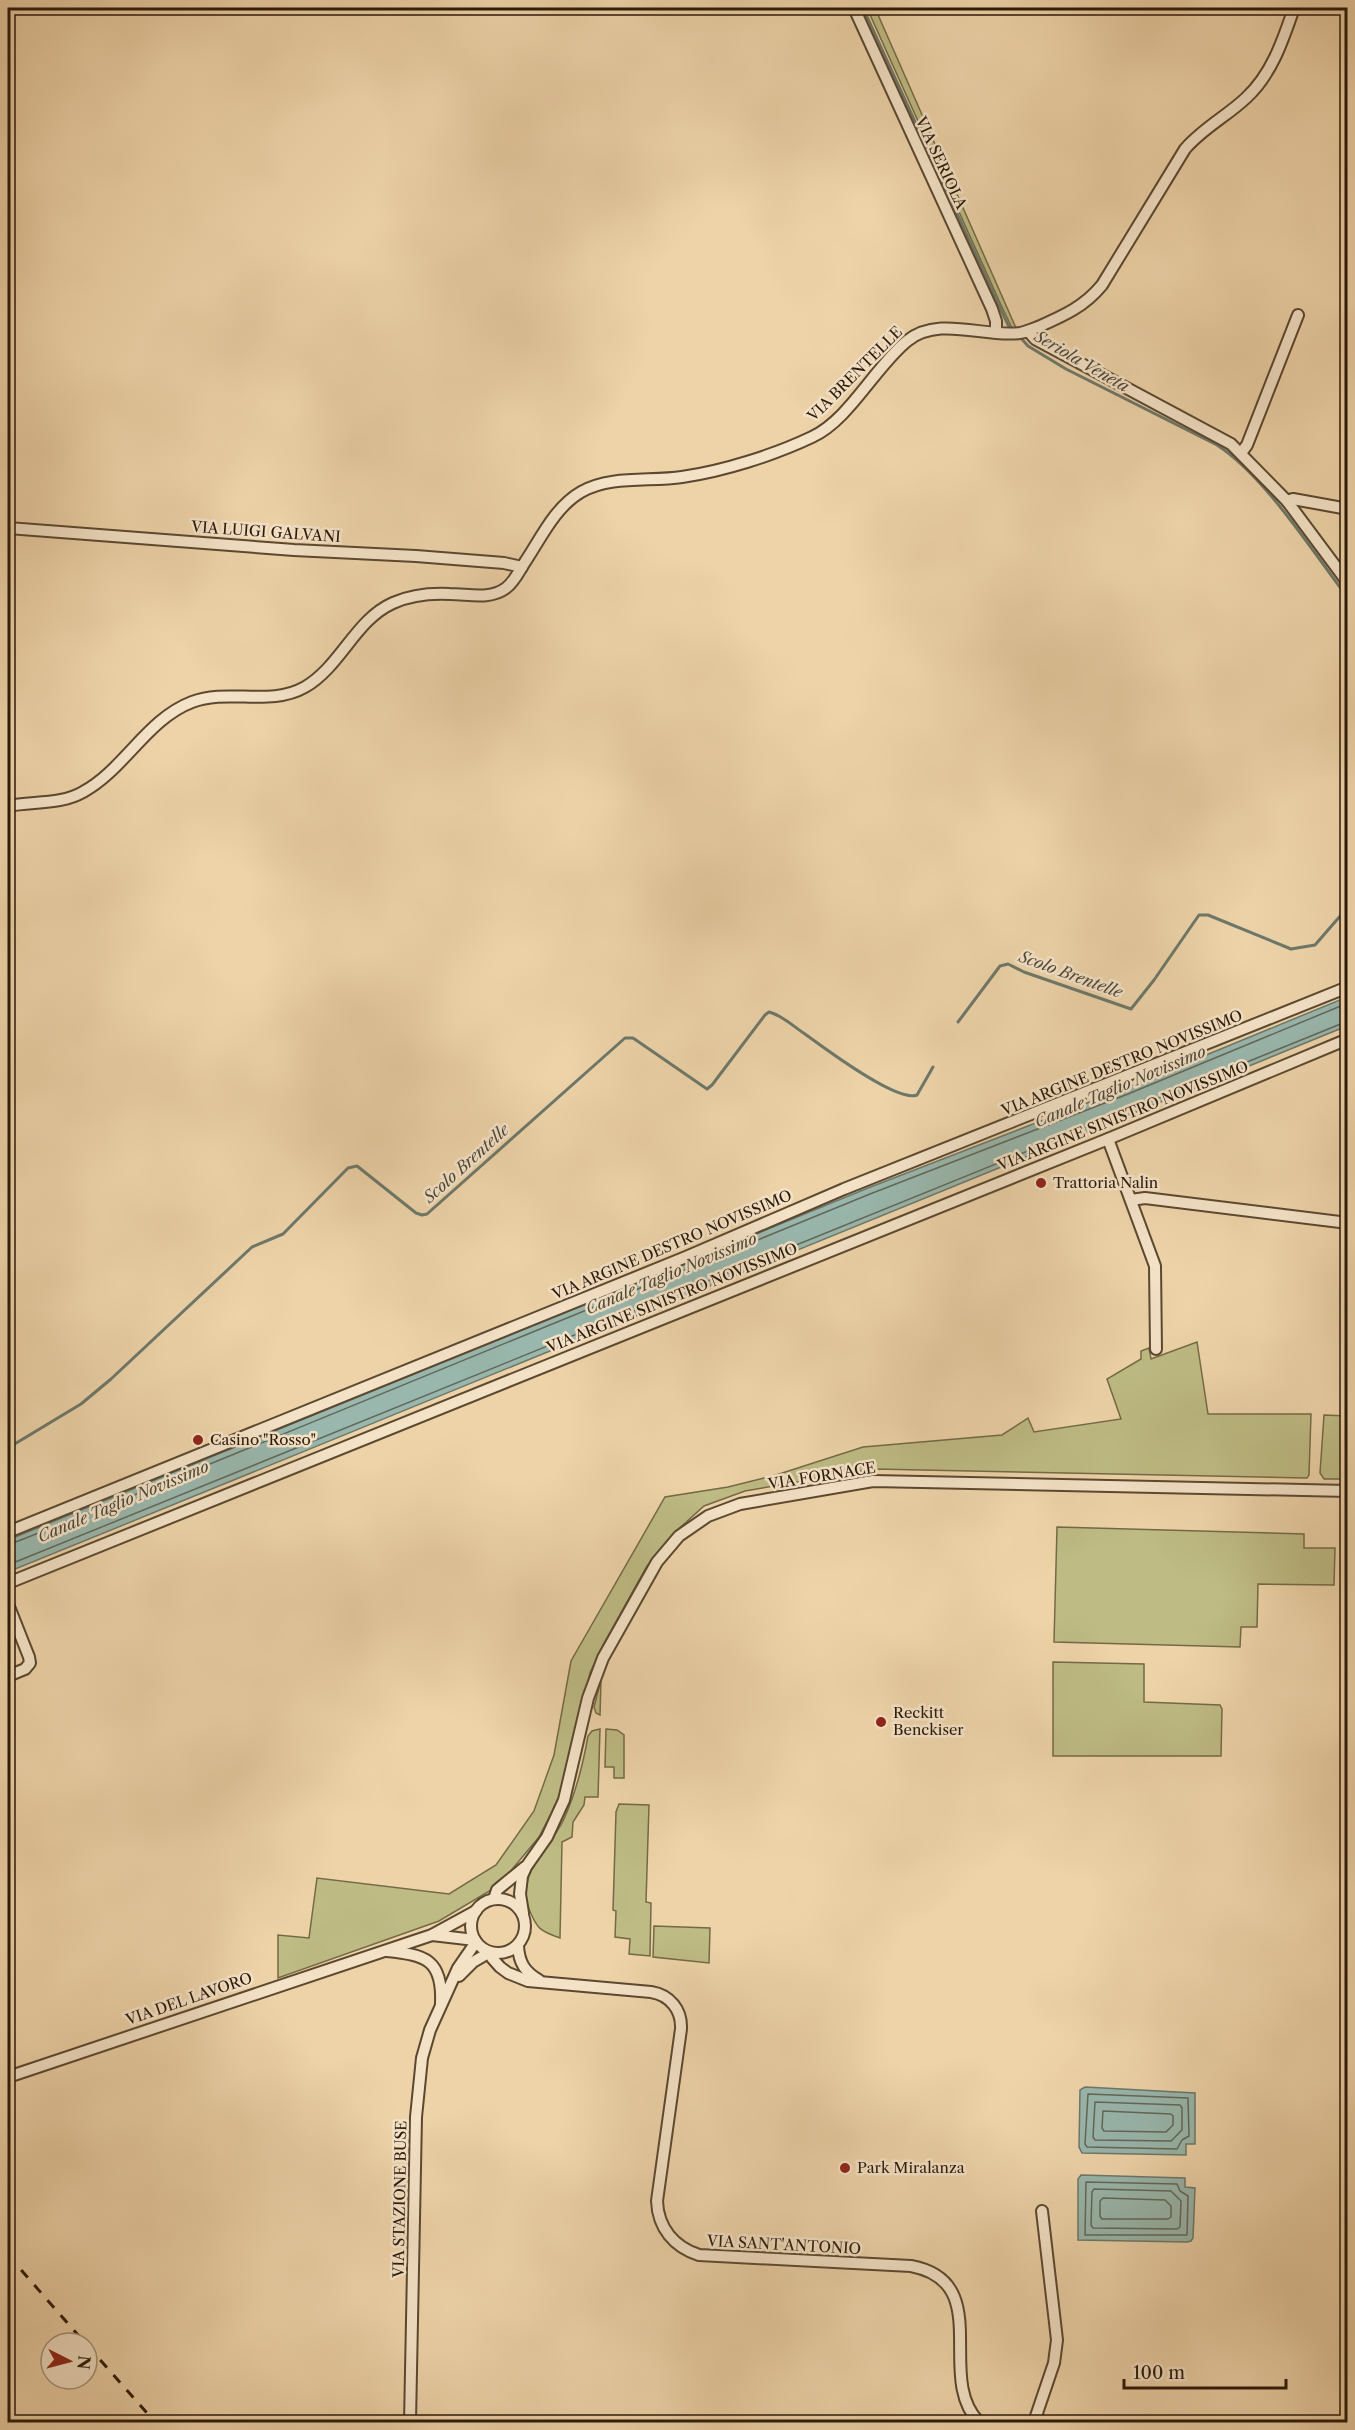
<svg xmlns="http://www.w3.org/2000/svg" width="1355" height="2430" viewBox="0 0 1355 2430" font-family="'Libre Caslon Text',serif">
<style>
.green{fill:#bebb84;stroke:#746a46;stroke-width:1.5}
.water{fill:#99b7ad;stroke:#6d786b;stroke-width:1.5}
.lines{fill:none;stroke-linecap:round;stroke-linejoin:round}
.shore{stroke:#62685a;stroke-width:1.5}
.stream{stroke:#6d786b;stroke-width:3}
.minor-casing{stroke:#5b4830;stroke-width:14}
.minor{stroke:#f4e2c7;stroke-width:10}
.rail{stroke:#2a1908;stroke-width:3;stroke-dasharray:10 10;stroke-linecap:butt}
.poi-dot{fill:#8f2418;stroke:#f4e2c7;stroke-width:2}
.labels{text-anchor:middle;stroke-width:5;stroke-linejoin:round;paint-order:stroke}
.street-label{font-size:15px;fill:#2a1908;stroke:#f4e2c7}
.poi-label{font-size:15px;fill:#2a1908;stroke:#f4e2c7;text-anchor:start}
.water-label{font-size:16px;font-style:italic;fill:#4b483a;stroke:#f4e2c7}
</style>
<rect width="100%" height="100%" fill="#eed3a9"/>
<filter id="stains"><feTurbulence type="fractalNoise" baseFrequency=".00333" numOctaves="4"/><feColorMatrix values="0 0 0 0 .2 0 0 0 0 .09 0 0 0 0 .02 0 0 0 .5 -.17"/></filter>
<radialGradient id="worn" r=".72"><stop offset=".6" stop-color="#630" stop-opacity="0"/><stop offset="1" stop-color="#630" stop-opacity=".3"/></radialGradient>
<g class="green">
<path d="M867,8H875L1016,328H1012L1001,305Z"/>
<path d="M1197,1342L1208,1414H1311L1309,1475L1307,1478L874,1469L745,1491L704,1506L673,1534L647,1566L603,1645L590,1673L561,1792L552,1812L539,1837L498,1886L439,1921L278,1978V1935L309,1938L317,1878L449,1894L496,1865L534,1811L554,1755L571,1661L665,1497L728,1487L776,1475L863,1447L1002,1435L1028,1418L1034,1432L1121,1419L1107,1379L1141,1359V1351L1149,1348L1151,1359Z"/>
<path d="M1324,1415L1347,1416V1479H1324L1320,1473Z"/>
<path d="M1057,1527L1304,1534V1548H1335L1334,1585L1258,1584L1257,1627H1241L1240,1647L1054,1642Z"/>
<path d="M1053,1662L1144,1664V1702L1220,1705L1222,1709L1221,1756H1053Z"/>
<path d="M601,1680L600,1715L596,1713L594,1707Z"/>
<path d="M600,1729L598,1797H585L584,1805L573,1822L572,1837L562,1842L560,1938C540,1931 537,1929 529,1909C515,1874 550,1849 564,1819C576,1792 583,1765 588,1736L592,1731Z"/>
<path d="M606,1729L617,1730L624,1735V1778H614V1767H605Z"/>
<path d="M619,1804L649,1805L646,1902L651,1903L650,1956L629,1954L630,1939L615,1937L616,1911L613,1910L616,1812Z"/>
<path d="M654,1926L710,1928L709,1963L653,1957Z"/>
</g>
<g class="water">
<path d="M1347,997V1026L8,1572V1540L868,1188L1126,1088Z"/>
<path d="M1085,2087L1195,2093V2144H1186V2155L1082,2153L1079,2147L1080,2090Z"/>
<path d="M1081,2175L1185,2178V2187L1195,2188L1193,2238L1191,2241L1187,2242L1078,2240V2179Z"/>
</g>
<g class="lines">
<g class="shore">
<path d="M8,1545L100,1509L870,1194L1128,1094L1348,1003"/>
<path d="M8,1565L1348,1021"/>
<path d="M1088,2094L1188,2098L1189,2136L1182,2140L1177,2149L1087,2147L1085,2144Z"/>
<path d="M1095,2102L1180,2105L1182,2108V2130L1171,2141L1095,2140L1093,2137Z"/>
<path d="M1103,2111L1171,2114L1173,2116V2125L1166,2132L1104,2131L1102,2128Z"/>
<path d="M1086,2182L1177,2184L1180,2191L1188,2196L1187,2235H1085Z"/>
<path d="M1094,2189L1171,2191L1181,2201L1180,2227L1177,2229L1093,2228L1091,2225L1092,2192Z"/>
<path d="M1103,2198L1165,2200L1171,2206V2217L1168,2219H1102L1100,2216V2201Z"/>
</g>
<g class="stream">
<path d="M863,8L1008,325L1012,329"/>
<path d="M1019,336L1028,346L1066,369L1217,445C1265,476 1312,551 1348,598"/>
<path d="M958,1022L1000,966L1008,964L1024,972L1131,1009L1154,980L1199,915H1208L1291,949L1315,945L1348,907"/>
<path d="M8,1448L81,1404L111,1379L252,1247L283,1234L348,1168L357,1166L416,1213L422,1215L427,1214L625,1038H633L707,1089L712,1085L765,1015L769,1012C782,1015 794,1027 805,1034C823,1047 897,1103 917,1095L933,1067"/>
</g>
<g class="minor-casing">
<g id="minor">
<path d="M854,8L992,309L996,321V332"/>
<path d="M1028,331L1035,339L1231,444L1287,501L1348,583"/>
<path d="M1241,453L1247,445L1298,315"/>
<path d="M1287,501L1293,499L1348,509"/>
<path d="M8,528L294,550L416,556L504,563L522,567"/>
<path d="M8,806C32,801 61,805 83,792C124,770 147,719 192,702C228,688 270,707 305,687C341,666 355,620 393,603C411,595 431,593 450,594C469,594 490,600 506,588C515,581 519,571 525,562C541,538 555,507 581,492C611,475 650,482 682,477C724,471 774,455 812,437C849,420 875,367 907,341C939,315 984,338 1020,333C1026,332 1032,329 1038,327C1063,316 1084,307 1102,285L1185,149C1203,128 1227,116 1246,98C1272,74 1283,40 1294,8"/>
<path d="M1108,1139L1155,1266L1156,1349"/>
<path d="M1131,1200L1145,1198L1348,1223"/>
<path d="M8,1532L686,1257L844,1189L1348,987"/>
<path d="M8,1583L1108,1139L1348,1039"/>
<path d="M8,1604L29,1657L30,1663L25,1669L8,1676"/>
<circle cx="498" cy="1926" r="27"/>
<path d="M494,1899L497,1890L525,1867"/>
<path d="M523,1913L520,1894L522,1876L526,1867L547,1837L564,1800L588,1698L603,1658L657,1562L679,1536L708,1516L740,1504L873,1481L1348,1491"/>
<path d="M432,1935L475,1940"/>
<path d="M518,1946C519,1963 525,1972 539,1980"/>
<path d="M387,1951C425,1955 443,1959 441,2004"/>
<path d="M492,1953V1958L500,1967L508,1973L528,1981L651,1992C670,1995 682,2010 681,2029L657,2201C658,2228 674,2247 699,2255L911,2266C996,2282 934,2377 979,2422"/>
<path d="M459,1976L473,1962L490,1952"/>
<path d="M8,2077L432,1935L476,1911"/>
<path d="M410,2422L416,2117L422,2058L430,2030L458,1968L476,1942"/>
<path d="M1034,2422L1054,2363L1057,2340L1042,2211"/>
</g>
</g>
<use href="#minor" class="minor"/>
<g class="rail">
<path d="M8,2255L85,2343"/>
<path d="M87,2345L155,2422"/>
</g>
</g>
<g class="poi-dot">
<circle cx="1041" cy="1183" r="6"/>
<circle cx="198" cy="1440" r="6"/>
<circle cx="881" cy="1722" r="6"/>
<circle cx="845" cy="2168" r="6"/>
</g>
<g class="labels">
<g class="street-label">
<text transform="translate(941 163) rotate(65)" y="5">VIA SERIOLA</text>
<text transform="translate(855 374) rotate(-45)" y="5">VIA BRENTELLE</text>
<text transform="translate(266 532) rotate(4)" y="5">VIA LUIGI GALVANI</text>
<text transform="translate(1122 1063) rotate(-22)" y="5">VIA ARGINE DESTRO NOVISSIMO</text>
<text transform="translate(1123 1116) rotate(-22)" y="5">VIA ARGINE SINISTRO NOVISSIMO</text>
<text transform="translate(672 1245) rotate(-23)" y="5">VIA ARGINE DESTRO NOVISSIMO</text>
<text transform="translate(672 1298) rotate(-22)" y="5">VIA ARGINE SINISTRO NOVISSIMO</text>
<text transform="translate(822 1476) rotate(-9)" y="5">VIA FORNACE</text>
<text transform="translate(189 1999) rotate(-19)" y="5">VIA DEL LAVORO</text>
<text transform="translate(400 2199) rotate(-89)" y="5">VIA STAZIONE BUSE</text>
<text transform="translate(784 2245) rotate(3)" y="5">VIA SANT'ANTONIO</text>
</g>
<g class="poi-label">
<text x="1053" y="1188">Trattoria Nalin</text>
<text x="210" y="1445">Casino "Rosso"</text>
<text x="893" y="1718">Reckitt<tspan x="893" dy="17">Benckiser</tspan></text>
<text x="857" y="2173">Park Miralanza</text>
</g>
<g class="water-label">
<text transform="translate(1082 361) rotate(30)" y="6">Seriola Veneta</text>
<text transform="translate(1071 974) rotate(20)" y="6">Scolo Brentelle</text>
<text transform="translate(1120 1086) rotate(-23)" y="6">Canale Taglio Novissimo</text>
<text transform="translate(466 1163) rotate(-42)" y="6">Scolo Brentelle</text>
<text transform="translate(671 1273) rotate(-23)" y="6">Canale Taglio Novissimo</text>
<text transform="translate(123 1501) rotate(-23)" y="6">Canale Taglio Novissimo</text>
</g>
</g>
<rect width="1355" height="2430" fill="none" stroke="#eed3a9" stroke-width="30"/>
<rect x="9" y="9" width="1337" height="2412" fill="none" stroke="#2a1908" stroke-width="3"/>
<rect x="15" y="15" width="1325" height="2400" fill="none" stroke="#2a1908" stroke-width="1.5"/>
<g transform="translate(69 2361) rotate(96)"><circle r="28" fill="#f4e2c7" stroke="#a3927b" stroke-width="1.5"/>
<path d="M0-4.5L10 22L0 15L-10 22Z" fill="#8f2418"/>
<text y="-9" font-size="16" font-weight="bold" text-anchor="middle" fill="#2a1908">N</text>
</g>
<path d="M1124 2379v9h162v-9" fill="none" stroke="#2a1908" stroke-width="3"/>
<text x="1133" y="2379" font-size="18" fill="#2a1908" stroke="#f4e2c7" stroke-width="4.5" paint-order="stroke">100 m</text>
<rect width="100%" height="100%" filter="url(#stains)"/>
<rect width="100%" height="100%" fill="url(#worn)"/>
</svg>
